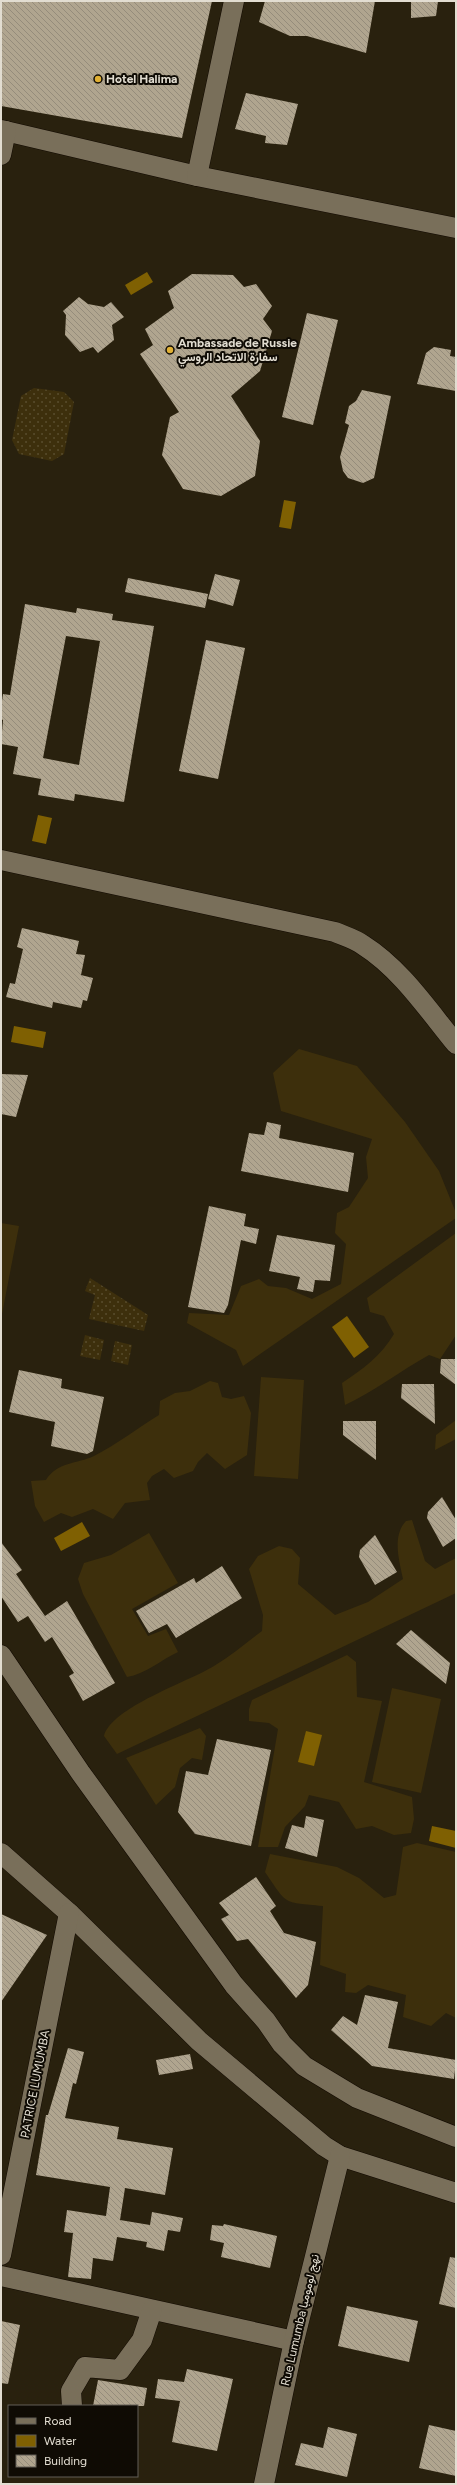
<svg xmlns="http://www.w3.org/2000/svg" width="457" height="2485" viewBox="0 0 457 2485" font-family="Figtree,Vazirmatn,sans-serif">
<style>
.grass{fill:url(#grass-dots)}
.garden{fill:#3d2f0c}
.water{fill:#7f6002}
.building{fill:url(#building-back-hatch);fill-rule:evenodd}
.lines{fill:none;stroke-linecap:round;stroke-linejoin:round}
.minor-casing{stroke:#120a00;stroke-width:21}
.minor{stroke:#796f5a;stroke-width:20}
.poi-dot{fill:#e0b034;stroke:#0f0b04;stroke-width:1.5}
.labels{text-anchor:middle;stroke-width:4;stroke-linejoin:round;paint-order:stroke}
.poi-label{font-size:12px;font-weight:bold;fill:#e2ddd1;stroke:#0f0b04;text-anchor:start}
.street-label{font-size:12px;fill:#e2ddd1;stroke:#0f0b04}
</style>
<defs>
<pattern id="grass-dots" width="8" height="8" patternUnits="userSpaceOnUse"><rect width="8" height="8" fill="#3d2f0c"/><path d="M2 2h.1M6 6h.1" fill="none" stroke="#594d2e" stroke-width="1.8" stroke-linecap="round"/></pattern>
<pattern id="building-back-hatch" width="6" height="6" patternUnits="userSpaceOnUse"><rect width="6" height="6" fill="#b0a58f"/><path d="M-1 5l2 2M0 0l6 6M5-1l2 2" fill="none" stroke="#958c7b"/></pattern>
</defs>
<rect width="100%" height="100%" fill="#29210e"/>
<g class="grass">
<path d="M34,388L64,392L74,402L64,454L52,461L19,454L12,440L21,396Z"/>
<path d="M90,1278L148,1315L144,1331L89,1319L95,1295L85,1291Z"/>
<path d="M85,1335L104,1340L100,1360L80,1356Z"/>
<path d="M115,1341L132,1345L128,1365L111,1361Z"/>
</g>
<g class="garden">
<path d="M299,1049L357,1066L405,1122L439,1171L456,1213V1218L243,1366L236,1350L187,1323L189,1313L229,1315L241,1286L259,1279L268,1286L286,1288L312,1299L341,1284L346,1244L335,1233L337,1213L349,1207L368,1178L366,1157L372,1139L281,1111L273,1073Z"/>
<path d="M1,1223L19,1226L2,1314H1Z"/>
<path d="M456,1233V1335L440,1359L429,1355C400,1371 375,1391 345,1405L342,1383C363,1369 381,1356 394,1334L384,1316L370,1312L367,1298Z"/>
<path d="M261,1377L304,1380L298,1479L254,1476Z"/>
<path d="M210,1381L218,1383L222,1397L231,1399L244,1396L251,1413L247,1455L225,1469L207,1453L198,1462L193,1471L174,1478L164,1469L152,1476L147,1483L150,1500L125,1503L113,1519L93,1509L72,1517L61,1513L44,1522L35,1506L31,1481L46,1480C57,1462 77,1464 94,1456C116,1445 138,1428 159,1415L160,1401L175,1393L190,1391Z"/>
<path d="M456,1420V1439L435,1450L436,1435Z"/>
<path d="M412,1520L425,1561L435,1569L456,1558V1593L117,1754L104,1736C112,1707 188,1682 214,1666C231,1656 246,1643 262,1631L263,1615L249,1569L258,1556L279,1546L292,1549L300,1558L298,1584L335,1615L368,1602L403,1579C399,1560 392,1536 406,1521Z"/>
<path d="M149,1533L178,1583L132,1609L148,1636L166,1629L178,1652C161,1660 145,1674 127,1677L83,1594L78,1579L84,1563L111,1555Z"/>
<path d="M347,1655L356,1662L357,1697L382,1701L364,1782L412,1797L414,1819L411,1833L394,1835L372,1826L356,1829L339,1802L309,1795L305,1806L285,1827L278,1847H258L278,1729L269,1723L249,1721V1709L252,1700Z"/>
<path d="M392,1688L441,1699L421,1793L372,1782Z"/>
<path d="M200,1728L206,1736L202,1760L192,1758L180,1768L175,1787L156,1805L126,1758Z"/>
<path d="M417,1843L456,1852V2018L446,2013L431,2026L403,2017L406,1995L368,1985L356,1993L345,1992L346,1974L320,1965L323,1906C283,1902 288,1906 265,1872L270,1854L337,1867L359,1878L384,1898L396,1895L403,1847Z"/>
</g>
<g class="water">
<path d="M147,272L153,282L131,295L125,285Z"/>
<path d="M284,500L296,502L291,529L279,527Z"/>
<path d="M38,815L52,818L46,844L32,841Z"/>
<path d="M14,1026L46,1032L43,1048L11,1042Z"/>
<path d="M347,1316L369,1347L354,1358L332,1327Z"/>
<path d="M82,1522L90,1536L61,1551L54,1538Z"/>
<path d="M306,1731L322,1735L314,1766L298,1762Z"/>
<path d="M432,1826L456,1831V1848L429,1841Z"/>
</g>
<g class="building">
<path d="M1,1H212L182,138L1,106Z"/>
<path d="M265,1H375L366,53L307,36H290L259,22Z"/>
<path d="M411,1H438L436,16L411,18Z"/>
<path d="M246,93L298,104L287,145L265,143L266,136L235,129Z"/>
<path d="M192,274L233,275L244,287L256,284L272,306L263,319L272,331L260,371L231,396L260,441L255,476L221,496L183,489L162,455L170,417L179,412L140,354L153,345L145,329L174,308L168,291Z"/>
<path d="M79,297L88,304L104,307L111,302L124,317L112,325L114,340L98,353L93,347L80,352L65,335L66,315L63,311Z"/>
<path d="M307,313L338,320L313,425L282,417Z"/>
<path d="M434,347L451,350L450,356L456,357V391L417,384L426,353Z"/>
<path d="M362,390L391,396L374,478L363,483L348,478L343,471L340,457L349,425L345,423L349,406L356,401Z"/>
<path d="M215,574L240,580L233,606L208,599Z"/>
<path d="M128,578L208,594L205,608L125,592Z"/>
<path d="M25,604L76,613L77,608L113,614L112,620L154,626L124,802L75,794L74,801L38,795L41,779L13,774L18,747L1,744L3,720L1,719V708L3,694L10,695ZM66,636L100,641L79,765L43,758Z"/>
<path d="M206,640L245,648L218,779L179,771Z"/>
<path d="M22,928L79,941L76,954L85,955L81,975L93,978L87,1001L83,1000L81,1008L53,1002L52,1008L6,997L10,983L15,984L23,949L17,947Z"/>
<path d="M1,1074L28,1075L16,1117L1,1114Z"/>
<path d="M267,1122L281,1125L279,1138L354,1153L348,1192L241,1171L249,1133L264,1135Z"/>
<path d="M209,1206L246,1214L244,1226L259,1229L256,1244L241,1240L228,1305L224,1313L188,1307Z"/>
<path d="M277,1235L335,1245L330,1281L315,1280L313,1292L297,1289L300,1277L269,1271Z"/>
<path d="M441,1359H456V1385L440,1373Z"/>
<path d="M19,1370L62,1379L61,1388L104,1397L93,1451L87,1454L51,1446L55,1422L9,1412Z"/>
<path d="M402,1384H434L435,1424L401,1398Z"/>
<path d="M343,1421H376V1460L343,1435Z"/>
<path d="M442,1497L456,1520V1538L443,1547L427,1518L428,1512Z"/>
<path d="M375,1535L397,1572L375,1585L359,1557L360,1550Z"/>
<path d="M1,1542L22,1570L16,1574L45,1616L67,1601L115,1683L83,1701L69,1676L74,1673L52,1637L45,1642L28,1616L18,1622L1,1596Z"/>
<path d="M222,1566L242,1598L176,1638L167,1624L149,1633L136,1611L194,1578L196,1583Z"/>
<path d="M411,1630L450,1663L446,1684L396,1644Z"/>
<path d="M217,1739L271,1750L251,1846L195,1834L178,1812L186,1771L208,1775Z"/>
<path d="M306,1816L324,1820L317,1857L285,1848L292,1825L304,1828Z"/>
<path d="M256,1877L276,1906L270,1911L284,1933L316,1942L308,1985L296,1998L248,1939L237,1941L221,1919L229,1915L219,1903Z"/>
<path d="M1,1914L47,1935L1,2002Z"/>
<path d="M365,1995L398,2002L388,2048L456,2060L454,2079L372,2066L331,2030L343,2016L357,2025Z"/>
<path d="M68,2048L84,2052L76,2084L73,2083L65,2118L119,2127L117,2139L173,2148L165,2195L125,2188L120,2220L150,2225L152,2212L183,2218L180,2232L168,2230L164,2251L146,2247L147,2242L117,2237L113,2261L93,2258L91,2279L68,2277L73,2233L64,2232L67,2210L106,2216L110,2187L36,2175L46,2115H48Z"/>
<path d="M190,2054L193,2069L159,2075L156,2060Z"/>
<path d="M224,2224L277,2236L270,2268L221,2257L224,2243L210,2240L212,2225L223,2226Z"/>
<path d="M450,2257L456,2258V2308L439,2304Z"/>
<path d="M347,2306L418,2321L409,2362L338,2346Z"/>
<path d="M1,2321L20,2325L8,2384L1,2383Z"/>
<path d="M187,2369L233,2379L217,2451L172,2442L180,2401L155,2398L158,2379L184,2382Z"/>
<path d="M98,2380L147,2388L144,2406H93Z"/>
<path d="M429,2425L456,2431V2476L419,2468Z"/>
<path d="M328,2427L357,2434L347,2477L295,2465L301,2443L323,2448Z"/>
</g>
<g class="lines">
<g class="minor-casing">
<g id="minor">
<path d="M1,130L197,176L456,228"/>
<path d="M1,155L6,131"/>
<path d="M197,176L234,1"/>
<path d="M1,860L335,932C344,936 355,939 363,945C401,969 428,1010 456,1044"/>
<path d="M1,1655L80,1772L234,1985L266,2021L282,2044L304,2066L357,2098L456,2137"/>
<path d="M1,1853L69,1913L199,2041L324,2146L340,2156L456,2193"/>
<path d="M1,2255L69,1913"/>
<path d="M1,2276L294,2341"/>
<path d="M72,2406L71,2391L85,2367L120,2370L142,2340L152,2310"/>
<path d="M264,2484L294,2341L340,2156"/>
</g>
</g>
<use href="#minor" class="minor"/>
</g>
<g class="poi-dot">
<circle cx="98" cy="79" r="4"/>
<circle cx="170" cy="350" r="4"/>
</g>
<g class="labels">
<g class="poi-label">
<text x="106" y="83">Hotel Halima</text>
<text x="178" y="347">Ambassade de Russie<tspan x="178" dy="14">سفارة الاتحاد الروسي</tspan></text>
</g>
<g class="street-label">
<text transform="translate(35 2084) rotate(-79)" y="4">PATRICE LUMUMBA</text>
<text transform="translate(300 2320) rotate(-77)" y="4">Rue Lumumba نهج لومومبا</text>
</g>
</g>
<rect width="457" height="2485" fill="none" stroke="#e2ddd1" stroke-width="4"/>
<rect x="8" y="2405" width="130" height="72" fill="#0f0b04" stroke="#635f56"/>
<rect x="16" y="2418" width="20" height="6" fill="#796f5a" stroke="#635f56"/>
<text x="44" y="2425" font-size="12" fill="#e2ddd1">Road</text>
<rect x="16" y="2435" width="20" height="12" fill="#7f6002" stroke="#635f56"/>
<text x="44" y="2445" font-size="12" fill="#e2ddd1">Water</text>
<rect x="16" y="2455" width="20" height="12" fill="url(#building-back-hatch)" stroke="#635f56"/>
<text x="44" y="2465" font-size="12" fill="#e2ddd1">Building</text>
</svg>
